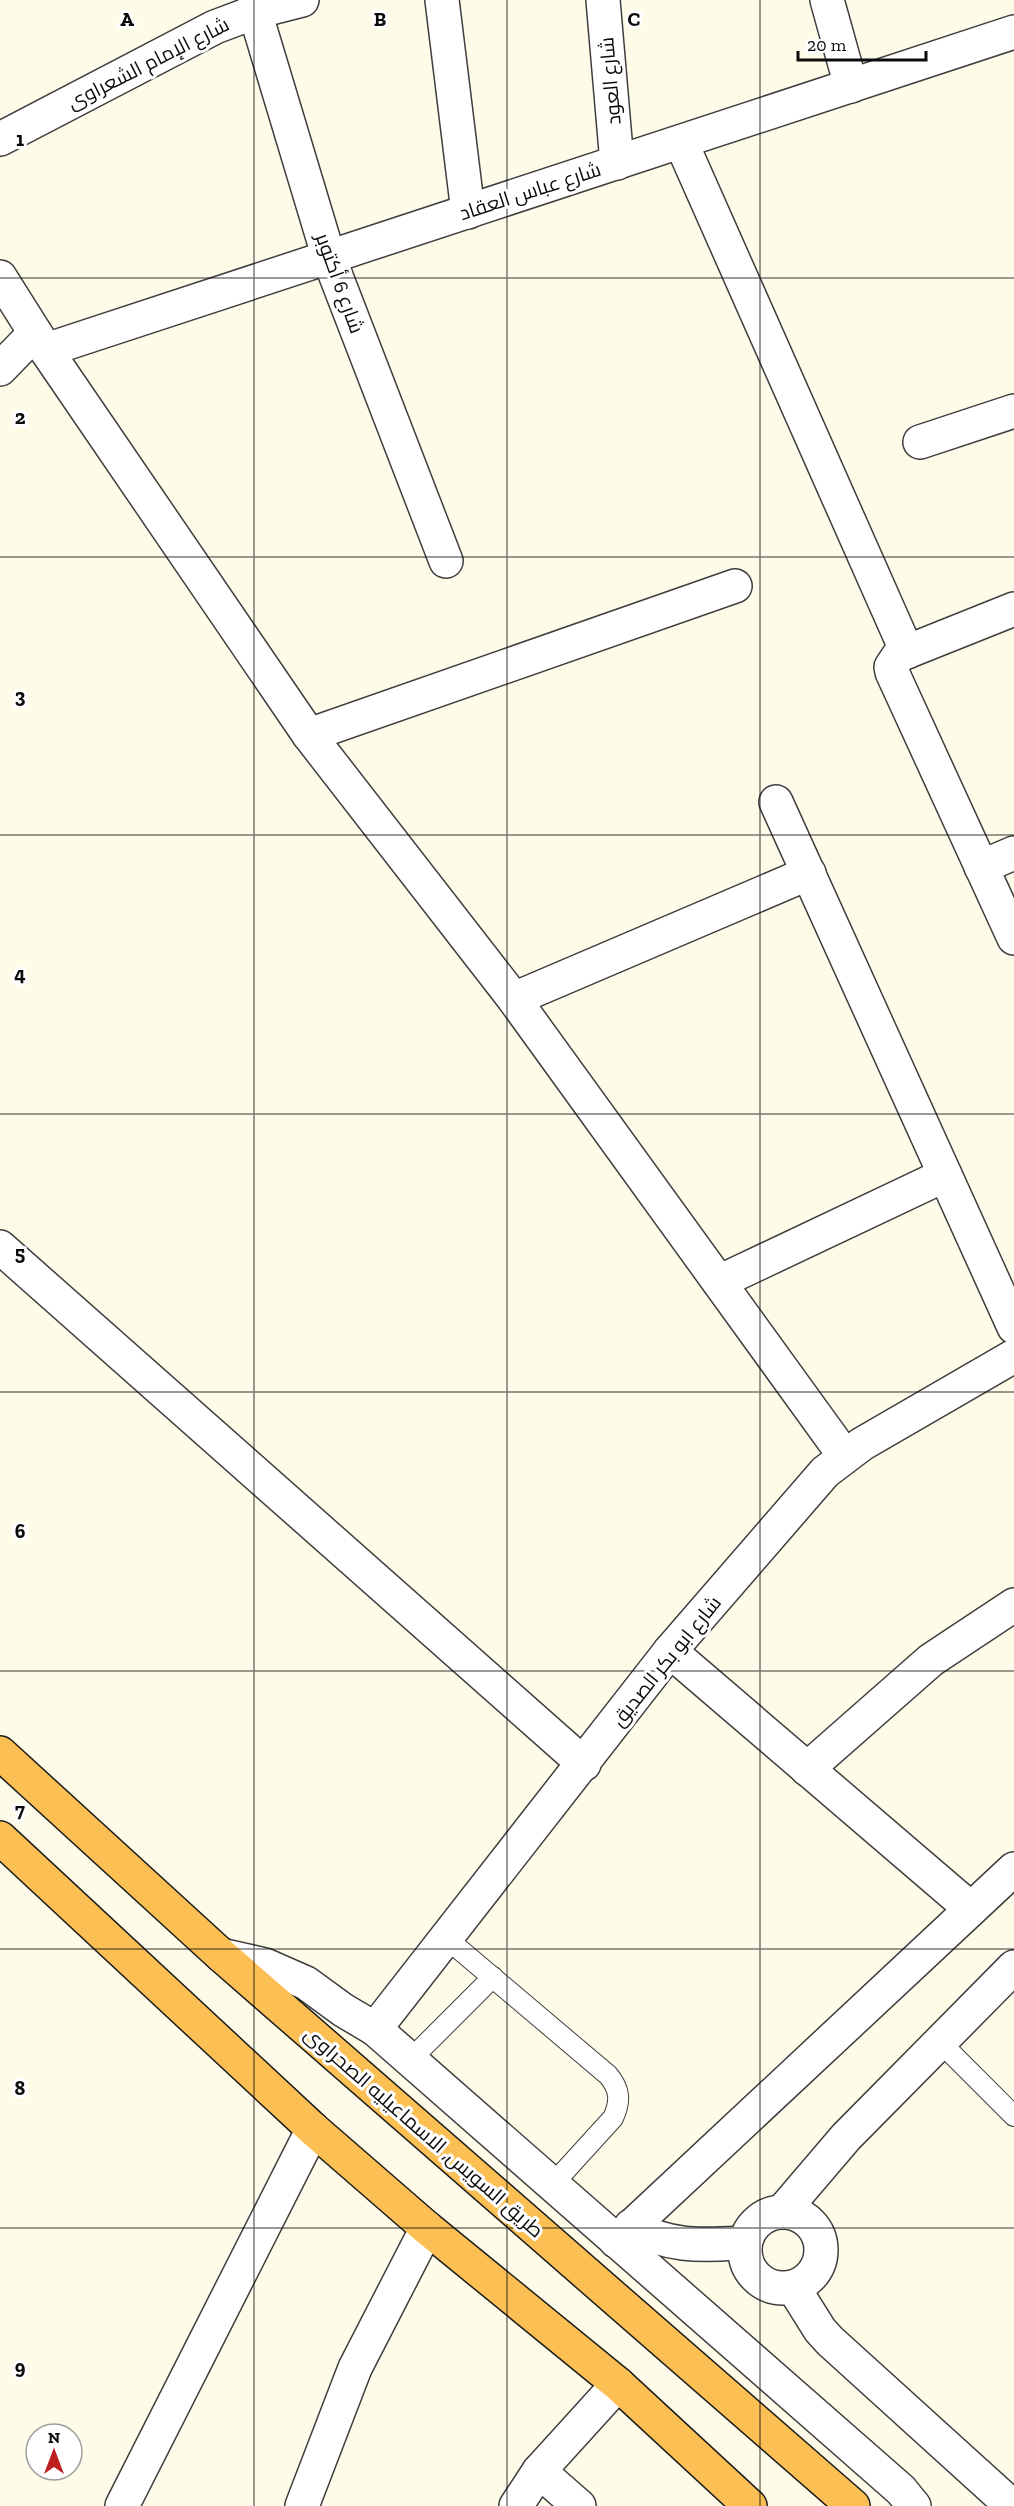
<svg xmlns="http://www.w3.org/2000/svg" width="1014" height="2506" viewBox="0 0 1014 2506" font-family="'Zilla Slab',Cairo,serif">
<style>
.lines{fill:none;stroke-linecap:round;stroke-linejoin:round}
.service-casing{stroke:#3e3e3e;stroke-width:22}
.minor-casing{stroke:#3e3e3e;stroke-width:36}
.trunk-casing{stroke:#1c1c1c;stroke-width:36}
.service{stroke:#fff;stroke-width:20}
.minor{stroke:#fff;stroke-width:33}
.trunk{stroke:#fbbf53;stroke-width:33}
.grid{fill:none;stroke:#0b0b0b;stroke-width:1.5;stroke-opacity:0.55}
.labels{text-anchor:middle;stroke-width:6;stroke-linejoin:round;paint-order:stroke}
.street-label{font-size:20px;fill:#0b0b0b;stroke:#fff}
.grid-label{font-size:20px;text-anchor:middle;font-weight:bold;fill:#0b0b0b;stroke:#fff;stroke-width:6;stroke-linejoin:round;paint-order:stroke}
</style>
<rect width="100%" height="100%" fill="#fffbe9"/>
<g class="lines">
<g class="service-casing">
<g id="service">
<path d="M446,1938L608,2075C620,2089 621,2101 613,2118L552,2185"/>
<path d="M940,2042L1014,2116"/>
<path d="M410,2060L493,1977"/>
</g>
</g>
<g class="minor-casing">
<g id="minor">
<path d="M255,0V12L329,258L446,561"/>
<path d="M442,0L468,212"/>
<path d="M603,0L617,163"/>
<path d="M827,0L851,86"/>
<path d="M0,139L215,27L255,12L302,0"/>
<path d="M681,142L907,652"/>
<path d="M0,277L46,350L309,735L514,999L844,1455"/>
<path d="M46,350L1014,32"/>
<path d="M0,369L35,333"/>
<path d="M920,442L1014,411"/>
<path d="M1014,609L899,655L891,667L892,672L1014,938"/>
<path d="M309,735L735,586"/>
<path d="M776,802L1014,1327"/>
<path d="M981,867L1014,853"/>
<path d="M514,999L809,873"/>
<path d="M0,1247L584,1764"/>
<path d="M719,1282L945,1175"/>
<path d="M670,1651L971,1909"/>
<path d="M807,1769L931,1660L1014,1605"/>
<path d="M221,1955L265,1965L306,1983L343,2010L375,2029L901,2490L914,2506"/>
<path d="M375,2029L670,1651L825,1472L862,1444L1014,1356"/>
<circle cx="783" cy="2250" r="38"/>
<path d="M782,2212L846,2137L1014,1967"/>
<path d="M631,2226C671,2248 701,2245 745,2243"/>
<path d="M616,2241L1014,1869"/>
<path d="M793,2287L820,2330L830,2341L1012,2506"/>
<path d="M539,2471L579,2506"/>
<path d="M122,2506L313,2129"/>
<path d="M302,2506L355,2368L427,2228"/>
<path d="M516,2506L539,2471L618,2384"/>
</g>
</g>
<g class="trunk-casing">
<g id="trunk">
<path d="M0,1753L221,1955L853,2506"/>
<path d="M0,1838L313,2129L427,2228L618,2384L750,2506"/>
</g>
</g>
<use href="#service" class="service"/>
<use href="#minor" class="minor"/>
<use href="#trunk" class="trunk"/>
</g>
<path class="grid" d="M254,0V2506M507,0V2506M760,0V2506M0,278H1014M0,557H1014M0,835H1014M0,1114H1014M0,1392H1014M0,1671H1014M0,1949H1014M0,2228H1014"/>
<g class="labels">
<g class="street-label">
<text transform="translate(148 63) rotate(-27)" y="7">شارع الإمام الشعراوى</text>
<text transform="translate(610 81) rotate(-95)" y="7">شارع العود</text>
<text transform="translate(530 191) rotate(-18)" y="7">شارع عباس العقاد</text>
<text transform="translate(340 283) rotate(70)" y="7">شارع 6 أكتوبر</text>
<text transform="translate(666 1661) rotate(-51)" y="7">شارع ابو بكر الصديق</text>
<text transform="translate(424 2132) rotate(41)" y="7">طريق السويس, الاسماعيليه الصحراوى</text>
</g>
</g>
<g class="grid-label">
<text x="127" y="26">A</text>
<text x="380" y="26">B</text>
<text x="634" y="26">C</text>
<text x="20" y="146">1</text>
<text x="20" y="424">2</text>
<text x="20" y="703">3</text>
<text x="20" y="981">4</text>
<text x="20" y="1260">5</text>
<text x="20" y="1538">6</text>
<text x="20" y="1817">7</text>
<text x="20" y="2095">8</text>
<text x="20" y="2374">9</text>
</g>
<g transform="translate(54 2452)"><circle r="28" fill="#ffffff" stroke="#9d9d9d" stroke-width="1.5"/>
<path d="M0-4.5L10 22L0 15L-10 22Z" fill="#be1f21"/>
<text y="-9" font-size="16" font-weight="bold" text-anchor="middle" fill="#0b0b0b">N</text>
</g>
<path d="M798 51v9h128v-9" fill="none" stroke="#0b0b0b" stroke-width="3"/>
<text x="807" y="51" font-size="18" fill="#0b0b0b" stroke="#ffffff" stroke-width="4.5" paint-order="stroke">20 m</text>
</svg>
